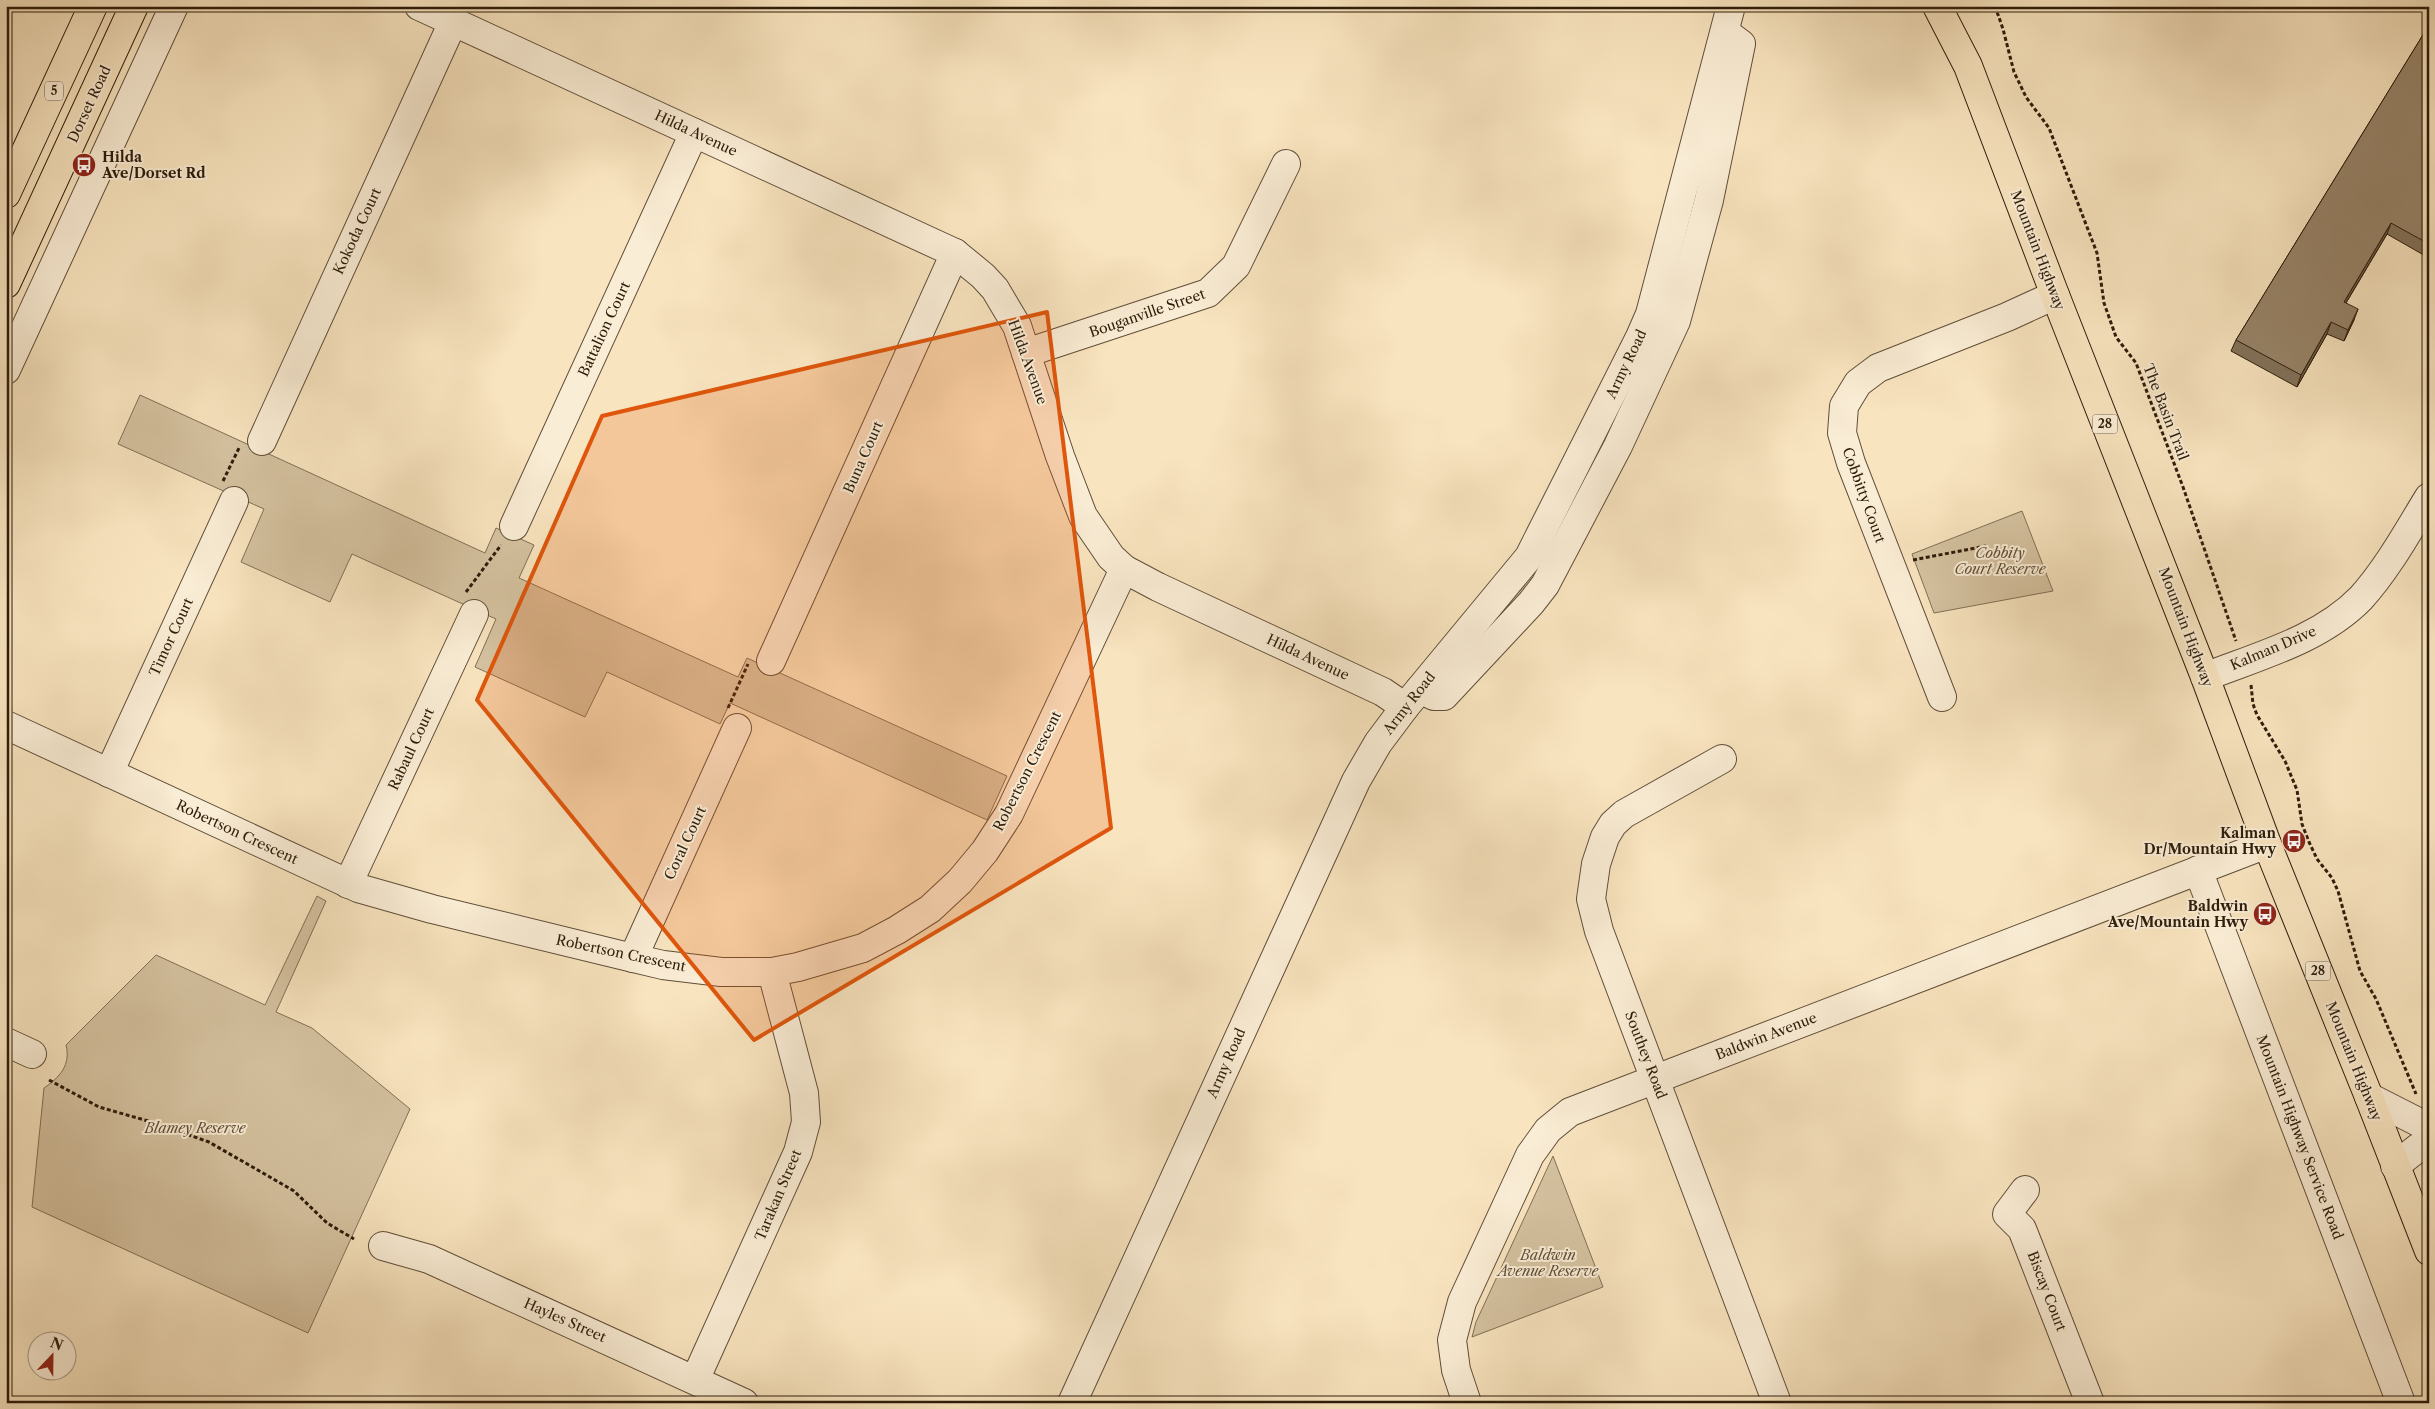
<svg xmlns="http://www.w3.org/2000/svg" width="2435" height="1409" viewBox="0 0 2435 1409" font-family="'Libre Caslon Text',serif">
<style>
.green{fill:#d5c2a0;stroke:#816f56}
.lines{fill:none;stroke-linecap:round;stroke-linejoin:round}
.minor-casing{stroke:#604e38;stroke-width:30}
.major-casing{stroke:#2d1c0b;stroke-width:30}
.path{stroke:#2d1c0b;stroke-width:3;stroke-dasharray:4 2.5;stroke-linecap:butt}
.minor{stroke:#faedd5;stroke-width:28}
.major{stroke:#f8e4bf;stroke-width:28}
.wall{fill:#82725a;stroke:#2d1c0b}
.shaded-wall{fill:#6a5c4a;stroke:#2d1c0b}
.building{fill:#978469;stroke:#2d1c0b}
.marked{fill:#df560c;fill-opacity:0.2;stroke:#df560c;stroke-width:4;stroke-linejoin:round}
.labels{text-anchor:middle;stroke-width:4;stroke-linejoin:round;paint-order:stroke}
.shield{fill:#faedd5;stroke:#6a5b48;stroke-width:1}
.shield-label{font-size:12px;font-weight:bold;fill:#2d1c0b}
.street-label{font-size:14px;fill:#2d1c0b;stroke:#faedd5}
.poi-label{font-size:14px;font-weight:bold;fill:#2d1c0b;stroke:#faedd5;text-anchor:end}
.park-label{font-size:14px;font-style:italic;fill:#5f4e38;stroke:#faedd5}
</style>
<rect width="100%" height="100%" fill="#f8e4bf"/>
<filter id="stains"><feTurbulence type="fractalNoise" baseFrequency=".004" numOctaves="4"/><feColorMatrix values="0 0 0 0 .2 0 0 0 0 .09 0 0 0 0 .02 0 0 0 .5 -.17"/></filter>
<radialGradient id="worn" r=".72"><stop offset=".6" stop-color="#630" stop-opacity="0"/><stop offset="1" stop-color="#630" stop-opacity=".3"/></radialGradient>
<g class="green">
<path d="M140,395L485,553L496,528L534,545L519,578L738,677L747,658L1007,776L987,820L730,703L720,724L607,672L585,717L475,667L496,619L352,554L330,602L241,562L264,509L118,444Z"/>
<path d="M2022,511L2053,591L1934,613L1912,554Z"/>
<path d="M317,896L326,901L276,1012L312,1028L410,1109L308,1333L32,1207L44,1088C60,1077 71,1065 66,1045L156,955L265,1005Z"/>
<path d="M1553,1156L1603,1287L1472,1337L1476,1322Z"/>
</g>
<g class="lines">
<g class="minor-casing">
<g id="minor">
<path d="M419,6L955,253L983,276L995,289L1017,326L1060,456L1083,516L1111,557L1124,569L1158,587L1383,692L1405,707"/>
<path d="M1026,353L1208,293L1236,266L1286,164"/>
<path d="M6,370L174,6"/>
<path d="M262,441L453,22"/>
<path d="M514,526L694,133"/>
<path d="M771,661L955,253"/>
<path d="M2205,677C2258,656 2320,640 2361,598C2388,568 2408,531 2429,497"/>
<path d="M1420,689L1434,696H1444L1531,603L1545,585L1618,446L1676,321L1709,200L1741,44L1725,32"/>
<path d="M1942,697L1851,463L1842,433L1844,406L1858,383L1878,368L2007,317L2055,295"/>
<path d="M6,725L358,888L432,909L633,958L663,965L721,972H772L798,967L863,948L897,930L930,909L960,881L985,851L1009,814L1124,569"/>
<path d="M1722,759L1624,814L1613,824L1605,837L1596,864L1591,899L1599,931L1777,1403"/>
<path d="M109,773L234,501"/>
<path d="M2198,870L2401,1403"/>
<path d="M348,884L474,614"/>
<path d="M633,958L737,728"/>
<path d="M6,1042L32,1054"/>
<path d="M2369,1097L2420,1123L2429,1131"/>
<path d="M2395,1166L2419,1147L2429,1148"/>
<path d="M2025,1190L2007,1214L2022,1229L2090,1403"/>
<path d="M383,1246L429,1259L744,1403"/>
<path d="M695,1380L798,1152L806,1122L804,1093L772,972"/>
<path d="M1072,1403L1356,781L1378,743L1405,707L1529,557L1640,337L1650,314L1731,6"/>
<path d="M1467,1403L1456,1370L1452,1340L1462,1302L1530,1155L1548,1130L1570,1112L2267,844"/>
</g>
</g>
<g class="major-casing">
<g id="major">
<path d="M1937,6L1968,66L2055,295L2205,677L2267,844L2369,1097L2429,1251"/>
<path d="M6,194L93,6"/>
<path d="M6,284L134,6"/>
</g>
</g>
<g class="path">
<path d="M1995,6L2003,29L2014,72L2026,97L2049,128L2097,253L2104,303L2116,337L2136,363L2183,487L2236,641"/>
<path d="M223,481L240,446"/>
<path d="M1913,560L1986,546"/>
<path d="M466,592L501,545"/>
<path d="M2251,685L2253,704L2257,715L2285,761L2297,790L2302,824L2309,842L2317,859L2332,878L2338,891L2360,971L2376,999L2416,1094"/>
<path d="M728,708L748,664"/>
<path d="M49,1080L99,1107L155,1123L209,1142L294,1191L327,1223L354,1239"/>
</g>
<use href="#minor" class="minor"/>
<use href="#major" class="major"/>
</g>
<path class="wall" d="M2429,25V258L2387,234L2346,303L2354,320L2344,341L2327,334L2297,387L2231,351L2236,340Z"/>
<g class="shaded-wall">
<path d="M2391,223L2387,234L2340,313L2344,302Z"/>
<path d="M2358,309L2354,320L2344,341L2348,330Z"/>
<path d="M2331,322L2327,334L2297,387L2301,375Z"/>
</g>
<path class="building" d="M2429,25V244L2391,223L2344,302L2358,309L2348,330L2331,322L2301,375L2236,340Z"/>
<path class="marked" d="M1047,312L1111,828L754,1040L477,700L602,416Z"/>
<defs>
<g id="bus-disc" transform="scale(1.25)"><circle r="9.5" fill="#8f2418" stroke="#faedd5"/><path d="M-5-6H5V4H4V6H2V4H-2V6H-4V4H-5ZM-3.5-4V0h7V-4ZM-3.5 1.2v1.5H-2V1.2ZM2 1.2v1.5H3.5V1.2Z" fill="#fff"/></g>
</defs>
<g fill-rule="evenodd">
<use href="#bus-disc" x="84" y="165"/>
<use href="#bus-disc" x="2294" y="841"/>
<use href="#bus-disc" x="2265" y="914"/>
</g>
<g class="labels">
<g class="shield">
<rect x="45" y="81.5" width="18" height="19" rx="4"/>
<rect x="2092.5" y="414.5" width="25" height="19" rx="4"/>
<rect x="2305.5" y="961.5" width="25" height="19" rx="4"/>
</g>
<g class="shield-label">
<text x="54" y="95">5</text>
<text x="2105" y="428">28</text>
<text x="2318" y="975">28</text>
</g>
<g class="street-label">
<text transform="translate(89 104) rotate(-65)" y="5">Dorset Road</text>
<text transform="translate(696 133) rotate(25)" y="5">Hilda Avenue</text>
<text transform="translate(357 231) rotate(-65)" y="5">Kokoda Court</text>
<text transform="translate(2038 250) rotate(69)" y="5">Mountain Highway</text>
<text transform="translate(1147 313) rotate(-19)" y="5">Bouganville Street</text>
<text transform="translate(604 329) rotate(-65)" y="5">Battalion Court</text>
<text transform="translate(1028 362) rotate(70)" y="5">Hilda Avenue</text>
<text transform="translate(1626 364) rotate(-64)" y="5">Army Road</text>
<text transform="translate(2166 412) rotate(69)" y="5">The Basin Trail</text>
<text transform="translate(863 457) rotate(-66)" y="5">Buna Court</text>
<text transform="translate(1864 495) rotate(70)" y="5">Cobbitty Court</text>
<text transform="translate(2186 627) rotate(69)" y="5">Mountain Highway</text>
<text transform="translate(171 637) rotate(-65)" y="5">Timor Court</text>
<text transform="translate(2273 648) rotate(-23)" y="5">Kalman Drive</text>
<text transform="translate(1308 657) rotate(25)" y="5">Hilda Avenue</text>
<text transform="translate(1409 703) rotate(-52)" y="5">Army Road</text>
<text transform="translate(411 749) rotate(-65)" y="5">Rabaul Court</text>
<text transform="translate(1027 771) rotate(-63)" y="5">Robertson Crescent</text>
<text transform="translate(237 832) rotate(25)" y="5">Robertson Crescent</text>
<text transform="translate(685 843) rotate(-65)" y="5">Coral Court</text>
<text transform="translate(621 953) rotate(12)" y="5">Robertson Crescent</text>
<text transform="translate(1766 1036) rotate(-21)" y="5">Baldwin Avenue</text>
<text transform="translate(1646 1055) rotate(69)" y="5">Southey Road</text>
<text transform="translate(2354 1061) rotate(68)" y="5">Mountain Highway</text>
<text transform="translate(1226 1063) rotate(-66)" y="5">Army Road</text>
<text transform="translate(2300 1137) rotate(69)" y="5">Mountain Highway Service Road</text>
<text transform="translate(778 1195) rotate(-67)" y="5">Tarakan Street</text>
<text transform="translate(2047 1291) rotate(69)" y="5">Biscay Court</text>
<text transform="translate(565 1320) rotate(24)" y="5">Hayles Street</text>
</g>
<g class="poi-label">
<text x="102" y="162" text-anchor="start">Hilda<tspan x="102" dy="16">Ave/Dorset Rd</tspan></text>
<text x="2276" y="838">Kalman<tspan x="2276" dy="16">Dr/Mountain Hwy</tspan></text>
<text x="2248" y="911">Baldwin<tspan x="2248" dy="16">Ave/Mountain Hwy</tspan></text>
</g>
<g class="park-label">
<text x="2000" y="558">Cobbity<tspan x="2000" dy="16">Court Reserve</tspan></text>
<text x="195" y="1133">Blamey Reserve</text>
<text x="1548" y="1260">Baldwin<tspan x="1548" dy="16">Avenue Reserve</tspan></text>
</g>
</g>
<rect width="2435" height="1409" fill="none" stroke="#f8e4bf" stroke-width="25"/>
<rect x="8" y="8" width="2420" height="1394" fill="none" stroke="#2d1c0b" stroke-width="2.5"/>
<rect x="12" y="12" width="2410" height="1384" fill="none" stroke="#2d1c0b"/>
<g transform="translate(52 1356) rotate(22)"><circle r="24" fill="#faedd5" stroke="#a89984"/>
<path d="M0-4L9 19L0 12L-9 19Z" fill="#8f2418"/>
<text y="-8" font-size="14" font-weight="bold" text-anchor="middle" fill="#2d1c0b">N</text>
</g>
<rect width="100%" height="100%" filter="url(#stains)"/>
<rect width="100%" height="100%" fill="url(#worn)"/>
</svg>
